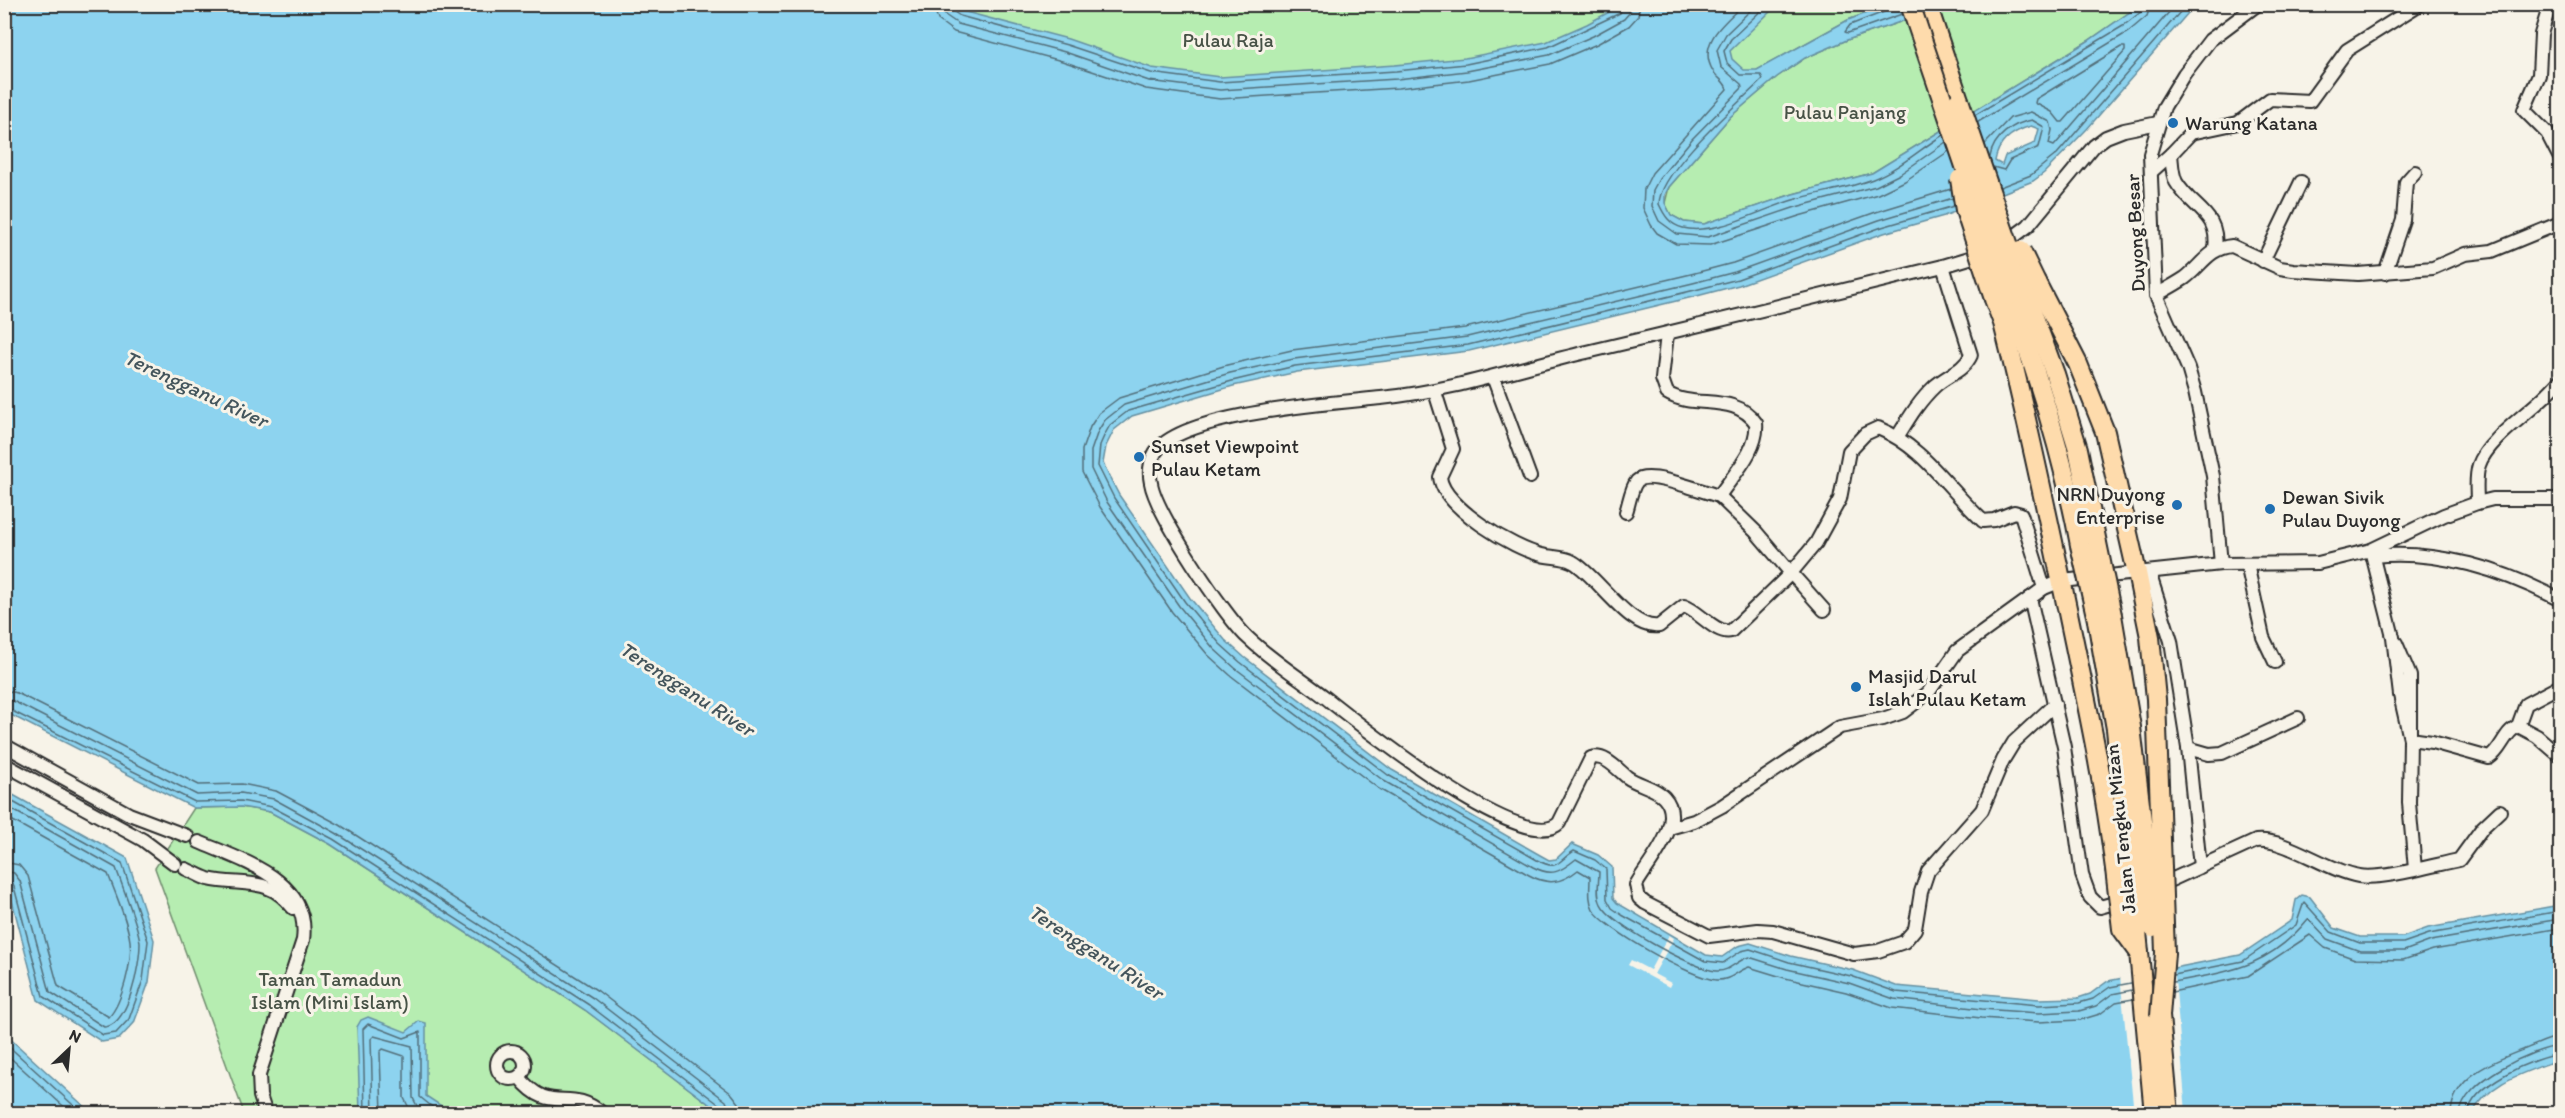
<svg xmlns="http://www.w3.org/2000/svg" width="2565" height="1118" viewBox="0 0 2565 1118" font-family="Itim,sans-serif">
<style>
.green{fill:#b6edb1;stroke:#708c6e;stroke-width:1.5}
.water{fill:#8dd3ef;stroke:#6690a1;stroke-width:1.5;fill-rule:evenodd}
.pier{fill:#f7f3e8}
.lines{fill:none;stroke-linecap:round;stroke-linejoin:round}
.shore{stroke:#526e79;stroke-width:1.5}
.ferry{stroke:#44555c;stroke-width:1.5;stroke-dasharray:8 6;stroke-linecap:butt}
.minor-casing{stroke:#2b2b2b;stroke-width:16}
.highway-casing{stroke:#2b2b2b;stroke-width:22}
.minor{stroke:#f7f3e8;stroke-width:12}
.highway{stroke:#fedbac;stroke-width:18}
.highway-bridge-casing{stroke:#2b2b2b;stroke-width:22;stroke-linecap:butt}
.highway-bridge{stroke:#fedbac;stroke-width:18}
.poi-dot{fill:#1f6fb2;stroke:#f7f3e8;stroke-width:2}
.labels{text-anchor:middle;stroke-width:6;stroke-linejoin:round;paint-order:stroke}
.park-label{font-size:20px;fill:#475246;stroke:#f7f3e8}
.poi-label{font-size:20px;fill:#2b2b2b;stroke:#f7f3e8;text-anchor:start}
.street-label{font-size:20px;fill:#2b2b2b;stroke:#f7f3e8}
.water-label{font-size:21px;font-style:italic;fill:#44555c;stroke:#f7f3e8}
</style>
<rect width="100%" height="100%" fill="#f7f3e8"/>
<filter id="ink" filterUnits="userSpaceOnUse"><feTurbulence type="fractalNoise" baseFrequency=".0167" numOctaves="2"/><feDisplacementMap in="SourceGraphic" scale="12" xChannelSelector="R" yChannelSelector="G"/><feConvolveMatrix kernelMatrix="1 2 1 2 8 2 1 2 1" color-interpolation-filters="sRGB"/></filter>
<g filter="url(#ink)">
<g class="green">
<path d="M849,5H1888L1848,20L1757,70L1680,164L814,47Z"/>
<path d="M1950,5H2140L2088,41L1872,173L1793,194L1704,224L1684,222L1671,215L1665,203L1669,187L1730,117L1777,77L1805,58L1847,40Z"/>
<path d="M241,807L270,812L330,844L585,1010L721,1113H244L155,868L194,808Z"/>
</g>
<g class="water">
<path d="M4,5H952L962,11L1068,39L1152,68L1220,77L1395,65L1465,58L1546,42L1587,24L1622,5H1777L1730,51L1732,59L1744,70H1757L1848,20L1888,5H1950L1847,40L1805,58L1777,77L1730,117L1669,187L1665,195V203L1671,215L1684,222L1704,224L1793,194L1872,173L2088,41L2140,5H2195L2087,129L2044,173L2033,181L1944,216L1884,233L1739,285L1697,296L1469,351L1297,372L1233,386L1132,416L1114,430L1106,446L1103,463L1108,474L1119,495L1190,598L1225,640L1244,657L1392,770L1540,855L1549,860L1556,859L1572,844L1598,855L1612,867L1613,898L1617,903L1706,955L1722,957L1738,946L1750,943L1791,956L1853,970L1896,986L2039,999L2078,998L2090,994L2108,981L2240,955L2292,920L2296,900L2302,895L2310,897L2334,928L2360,937H2403L2428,928L2560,905V1059C2528,1072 2490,1080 2472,1114L721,1113L585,1010L330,844L270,812L241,807L194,808L5,712ZM2031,126L2039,129L2035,143L2005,156L2002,165L1995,161C1998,142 2013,131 2031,126Z"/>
<path d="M4,790L127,858L154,940L149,982L134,1023L119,1039L102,1042L38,1000L5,874Z"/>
<path d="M368,1017L406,1032L419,1021L426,1023V1096L452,1113L360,1112L357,1027L361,1020Z"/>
<path d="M5,1034L86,1108L90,1113H15L5,1097Z"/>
</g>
<g class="pier">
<path d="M1669,935L1674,938L1654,974L1671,983L1669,987L1628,965L1631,960L1650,970Z"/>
<path d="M2174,965L2186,1113H2134L2120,976Z"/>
</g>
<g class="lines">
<g class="shore">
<path d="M933,4L938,20L954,32L1062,61L1146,89L1220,99L1398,88L1469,80L1550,64L1597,44L1629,26L1638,16L1640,4"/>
<path d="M942,4L945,15L958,24L1065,52L1149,81L1220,90L1397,79L1467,71L1549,55L1593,36L1624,19L1630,12L1631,4"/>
<path d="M950,4L951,10L960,16L1067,45L1151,73L1220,82L1396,71L1466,64L1548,47L1620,13L1624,4"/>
<path d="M1744,4C1726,21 1696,43 1713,71C1717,78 1725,81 1727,89L1652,173L1644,189L1643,208L1651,225L1657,233L1676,244L1710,245L1799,216L1878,194L1905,181L1949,151"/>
<path d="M1757,4L1726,34L1717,50L1721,67L1741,84L1742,88L1692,139L1659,179L1653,190L1652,206L1659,221L1677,234L1708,237L1796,207L1876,186L1900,174L1946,142"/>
<path d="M1768,4L1731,39L1724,51L1727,63L1740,75H1761L1763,79C1739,103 1659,171 1659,204C1664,215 1670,225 1683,228C1715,236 1762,209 1793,200C1820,192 1847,189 1873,179C1899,169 1920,149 1943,135"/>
<path d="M1887,4L1884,12L1850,25L1845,32L1848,33L1902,14"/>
<path d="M2121,47H2125V51L2063,122H2060L2052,112L2035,103L2036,99Z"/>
<path d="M1975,115L2123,26L2142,11L2143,4"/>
<path d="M1978,122L2128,32L2147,16L2151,4"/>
<path d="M1985,144L2010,118L2031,112L2050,122L2052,130L2049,144L2054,146L2176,4"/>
<path d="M1990,157C1993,137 2013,123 2032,120L2044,127L2039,147L2010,160L2004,170L1993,167"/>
<path d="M2000,187L2031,175L2057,154L2187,4"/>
<path d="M1951,189L1876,212L1733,263L1691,274L1465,328L1292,350L1227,365L1119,398L1099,413L1090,427L1082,450V472L1100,507L1172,612L1208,655L1230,675L1379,789L1529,875C1547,885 1561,884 1578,870L1590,877C1590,888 1588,900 1593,909C1604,929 1693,979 1716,980C1730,981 1737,971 1749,967L1785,978L1846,992L1892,1008L1981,1018L2039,1022L2080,1020L2100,1014L2116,1002L2133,999"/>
<path d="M1953,198L1879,220L1735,272L1693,283L1467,337L1294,359L1230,373L1124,405L1105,420L1098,431L1091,451V469L1107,502L1179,606L1214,649L1235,668L1384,781L1533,867C1552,877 1560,872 1576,859L1599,872C1599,882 1596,895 1601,904C1610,924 1694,969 1716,971C1730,972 1737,960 1749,957L1787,969L1849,983L1894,999L1982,1009L2039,1013L2079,1011L2096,1006L2112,994L2132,990"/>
<path d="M1954,206L1882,227L1738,279L1695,290L1468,345L1295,366L1232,381L1128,411L1110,425L1105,434L1100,445L1098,466L1114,498L1185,602L1220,644L1240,662L1388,775L1537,860C1559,872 1557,861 1574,851L1595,860L1606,869L1607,899L1612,908L1622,915L1705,961L1723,963L1741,951L1750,949L1789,962L1851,976L1896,992L2039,1005L2079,1003L2093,999L2110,987L2131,983"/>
<path d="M4,690L17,693L199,785L242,784L276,791L340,825L598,991L732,1094L739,1103L740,1114"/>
<path d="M4,699L13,701L197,795L241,793L274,799L336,833L593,998L726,1101L731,1114"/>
<path d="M4,707L195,802L241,801L272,807L333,839L589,1005L721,1106L724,1114"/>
<path d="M4,797L122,863L148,941L143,980L129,1019L116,1033L103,1035L43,996L13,883L4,878"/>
<path d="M4,805L116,868C122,886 139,926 140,943C140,964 129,1026 104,1027L50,992L20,881L14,873L4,871"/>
<path d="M4,816L108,874C116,895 127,919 130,941C133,960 122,1003 109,1017L58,986L28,876L19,865L4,862"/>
<path d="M2174,975L2243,961L2296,925L2304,902L2331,932L2360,943H2403L2429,934L2560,911"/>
<path d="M2173,982C2232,971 2269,967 2308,919L2327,939L2360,951H2404L2431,941L2560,919"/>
<path d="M2172,992L2248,976L2310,935L2325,948L2355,959L2403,960L2433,950L2560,928"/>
<path d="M4,1042L83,1114"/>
<path d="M4,1052L72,1114"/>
<path d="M365,1114L363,1029L368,1024L404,1038L420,1032V1097L441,1114"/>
<path d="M373,1114L371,1039L374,1036L412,1046L413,1098L417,1106L428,1114"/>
<path d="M382,1114L380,1052L383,1049L404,1056V1098L412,1114"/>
<path d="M2451,1114C2452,1076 2496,1060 2525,1049C2536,1045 2548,1038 2560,1037"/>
<path d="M2460,1114C2462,1082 2533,1048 2560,1046"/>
<path d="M2468,1114C2471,1085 2535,1057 2560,1054"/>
</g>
<path class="ferry" d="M1118,1114L1150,1109L1163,1114"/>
<g class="minor-casing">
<g id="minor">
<path d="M2550,4L2541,34L2539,75L2524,110L2547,133L2560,158"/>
<path d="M2171,154L2191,133L2238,123L2270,99L2310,101L2347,50L2420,4"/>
<path d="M2151,172L2171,154C2172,163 2172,174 2176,182C2192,209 2220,213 2215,249"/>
<path d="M2001,246L2028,226L2094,146L2106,137L2124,130L2158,123"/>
<path d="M1986,253L1943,266C1825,295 1706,324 1587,352C1518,368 1452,391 1381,398C1335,403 1174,413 1154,455C1150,463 1149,474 1151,483C1156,513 1224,615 1247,637C1271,660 1300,678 1326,698C1358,723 1525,858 1559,823L1591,758C1605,754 1617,769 1627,777C1638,785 1655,787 1664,797C1687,822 1648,863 1636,885L1639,898L1645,903L1709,936L1758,930L1773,931L1854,954L1878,951L1904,942L1915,929L1921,892L1928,871L1982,810L2003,760L2014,742L2055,704"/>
<path d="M2263,261L2301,182"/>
<path d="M2385,273L2403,220L2406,182L2415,172"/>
<path d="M2156,295C2165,290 2176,284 2185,278C2202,265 2209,248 2232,246L2280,268L2293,270L2358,274L2433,268L2465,254L2492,251L2560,223"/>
<path d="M1493,377L1530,477"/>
<path d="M1435,392L1453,449L1440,477C1443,507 1514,549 1542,555C1552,558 1563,556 1573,562C1597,575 1630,631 1659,626L1684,606C1699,611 1716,635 1731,631L1791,573L1824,610"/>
<path d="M1898,436C1909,418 1919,401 1935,386C1947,375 1964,371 1971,355L1943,266"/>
<path d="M1719,496L1756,532L1791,573L1816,543L1840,499L1849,451L1865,434L1878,428C1924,447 1947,488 1983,521L1994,520L2014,512L2021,514L2044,588"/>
<path d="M2477,503C2477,490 2475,477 2479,465C2489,436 2540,407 2560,380"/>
<path d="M1626,512C1629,504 1631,488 1637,481C1648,470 1704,492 1719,496C1733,475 1759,449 1756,423C1735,392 1694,410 1667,393L1662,379L1667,334"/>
<path d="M2371,550L2393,637L2400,695L2410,739L2409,803L2415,869"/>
<path d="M2373,556C2437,549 2504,570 2560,600"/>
<path d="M2221,564L2213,476L2195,392L2188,368L2156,295L2150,154L2164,107L2184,74L2210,40L2258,4"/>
<path d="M2247,564L2263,637L2275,662"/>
<path d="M2149,572L2171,641L2188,748L2200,867"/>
<path d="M2030,598L2064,747L2082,875L2090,897L2100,907L2125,900"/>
<path d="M2396,643L2410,676V739L2432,742L2489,758C2502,750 2504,732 2518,726L2526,704L2560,686"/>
<path d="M2518,726L2537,736L2560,756"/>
<path d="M4,745L129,814L187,836"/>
<path d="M2188,748L2209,754L2222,753L2298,718"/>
<path d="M4,764L143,840L175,864"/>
<path d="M1669,828L1694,821L1722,806L1840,727L1883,719L1903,712L1928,693L1957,651L2044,588L2062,581L2221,564L2318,563L2371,550L2444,515L2477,503L2493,499H2560"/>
<path d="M199,842C243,861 311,880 303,940L259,1075L260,1096L266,1114"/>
<path d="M186,869C193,872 201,877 208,879C242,887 268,875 293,908"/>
<path d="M2158,886L2256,841C2286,838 2325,870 2359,876C2383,880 2434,865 2459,860L2483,827L2500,811"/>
<circle cx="511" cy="1065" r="14"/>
<path d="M519,1077C552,1118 568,1084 603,1114"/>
</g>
</g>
<g class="highway-casing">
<g id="highway">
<path d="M1927,4L1959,100"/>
<path d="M2036,282L2078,364L2105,432L2137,573L2150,637L2156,699L2162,868"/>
<path d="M2024,290L2055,374L2078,449L2097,543"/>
<path d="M2009,296C2039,378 2064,459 2080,545"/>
<path d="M1994,299L2003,323C2027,417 2047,513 2067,608C2085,695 2104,781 2115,869"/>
<path d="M2112,615L2131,727L2148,871"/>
<path d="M2097,620L2116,729L2131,872"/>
<path d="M2139,952L2154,1114"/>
<path d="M2160,1016L2169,1114"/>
</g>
</g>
<use href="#minor" class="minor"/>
<use href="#highway" class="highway"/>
<g class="highway-bridge-casing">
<g id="highway-bridge">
<path d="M1910,4L2009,296"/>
<path d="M1959,100L2024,290"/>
<path d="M1960,179L1965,210L1994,299"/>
<path d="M2021,251L2036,282"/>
<path d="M2097,543L2112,615"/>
<path d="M2080,545L2097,620"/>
<path d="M2115,869L2122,929L2139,952"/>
<path d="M2148,871L2153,928"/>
<path d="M2131,872L2139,952"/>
<path d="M2160,1016L2165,953L2162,868"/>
</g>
</g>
<use href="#highway-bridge" class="highway-bridge"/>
</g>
</g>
<g class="poi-dot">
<circle cx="2173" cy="123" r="6"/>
<circle cx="1139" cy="457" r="6"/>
<circle cx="2177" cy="505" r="6"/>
<circle cx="2270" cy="509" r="6"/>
<circle cx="1856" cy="687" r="6"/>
</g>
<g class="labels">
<g class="park-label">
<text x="1228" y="47">Pulau Raja</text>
<text x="1845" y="119">Pulau Panjang</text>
<text x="330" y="986">Taman Tamadun<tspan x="330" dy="23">Islam (Mini Islam)</tspan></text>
</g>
<g class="poi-label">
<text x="2185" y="130">Warung Katana</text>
<text x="1151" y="453">Sunset Viewpoint<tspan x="1151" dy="23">Pulau Ketam</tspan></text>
<text x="2165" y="501" text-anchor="end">NRN Duyong<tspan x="2165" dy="23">Enterprise</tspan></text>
<text x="2282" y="504">Dewan Sivik<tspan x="2282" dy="23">Pulau Duyong</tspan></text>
<text x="1868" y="683">Masjid Darul<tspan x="1868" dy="23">Islah Pulau Ketam</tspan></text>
</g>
<g class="street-label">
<text transform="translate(2135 233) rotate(-93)" y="7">Duyong Besar</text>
<text transform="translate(2120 829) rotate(-96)" y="7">Jalan Tengku Mizan</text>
</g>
<g class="water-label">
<text transform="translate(196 389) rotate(25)" y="7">Terengganu River</text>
<text transform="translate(687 689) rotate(33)" y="7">Terengganu River</text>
<text transform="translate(1096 952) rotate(33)" y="7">Terengganu River</text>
</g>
</g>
<rect width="2565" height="1118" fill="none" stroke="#f7f3e8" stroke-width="24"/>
<rect x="12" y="12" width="2541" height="1094" fill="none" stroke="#2b2b2b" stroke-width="2" filter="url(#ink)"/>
<g transform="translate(69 1049) rotate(26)" stroke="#f7f3e8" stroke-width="4.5" paint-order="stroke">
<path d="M0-4.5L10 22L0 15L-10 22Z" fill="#2b2b2b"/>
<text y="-9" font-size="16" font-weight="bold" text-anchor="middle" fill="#2b2b2b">N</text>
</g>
</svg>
